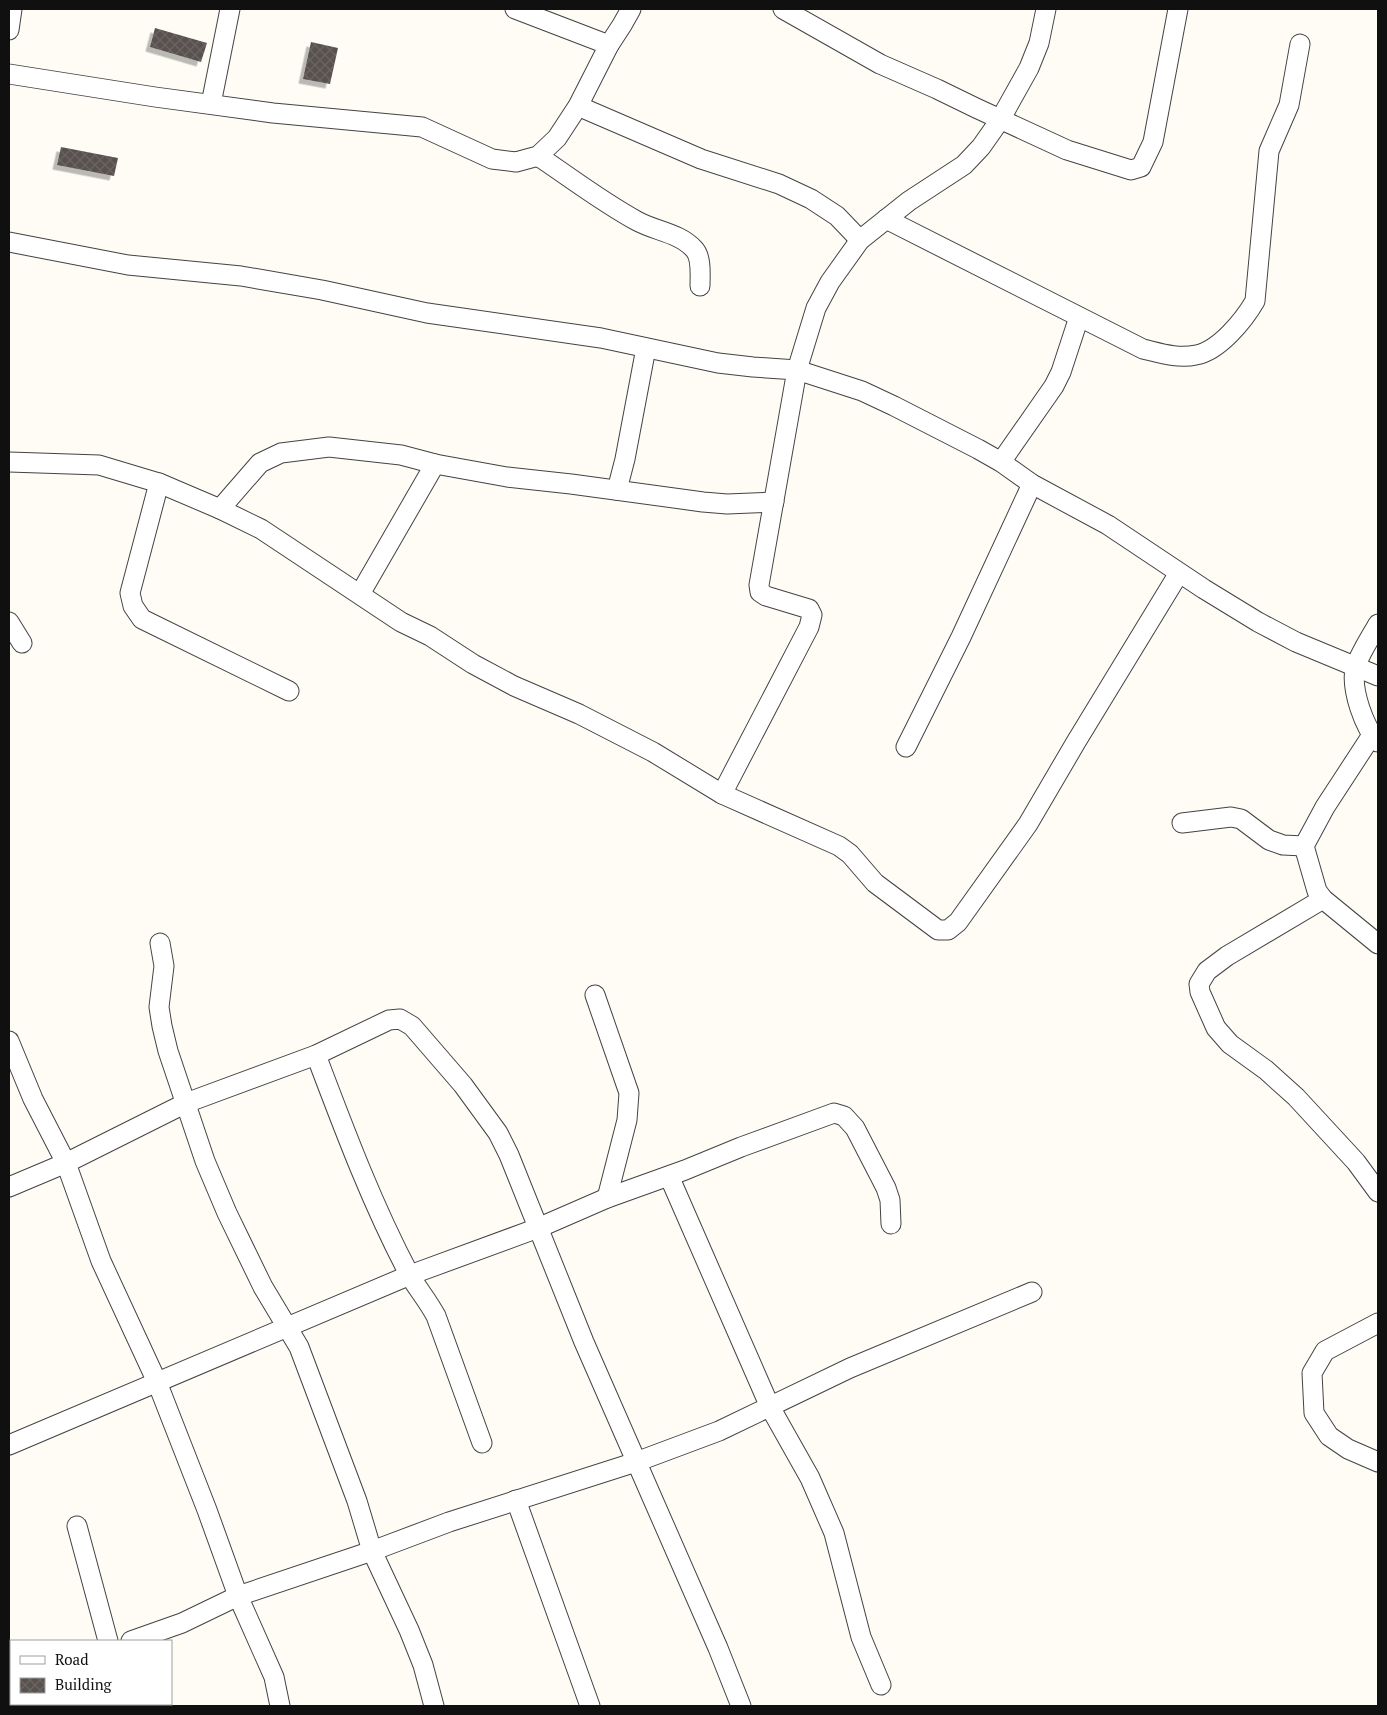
<svg xmlns="http://www.w3.org/2000/svg" width="1387" height="1715" viewBox="0 0 1387 1715" font-family="'PT Serif',serif">
<style>
.building{fill:url(#building-cross-hatch);filter:url(#shadow)}
.lines{fill:none;stroke-linecap:round;stroke-linejoin:round}
.minor-casing{stroke:#434343;stroke-width:21}
.minor{stroke:#fff;stroke-width:19}
</style>
<defs>
<pattern id="building-cross-hatch" width="8" height="8" patternUnits="userSpaceOnUse" patternTransform="scale(1.25)"><rect width="8" height="8" fill="#58514e"/><path d="M0 0l8 8M0 8l8-8" fill="none" stroke="#6b6563"/></pattern>
<filter id="shadow"><feDropShadow dx="-4.5" dy="4.5" stdDeviation="0" flood-color="#0004"/></filter>
</defs>
<rect width="100%" height="100%" fill="#fefcf5"/>
<g class="building">
<path d="M155,28L207,43L201,62L150,47Z"/>
<path d="M311,42L338,48L330,84L303,79Z"/>
<path d="M61,147L118,158L114,176L57,165Z"/>
</g>
<g class="lines">
<g class="minor-casing">
<g id="minor">
<path d="M515,9L609,45"/>
<path d="M783,9L880,64L937,89L976,108L1067,150L1131,170L1141,167L1153,142L1178,9"/>
<path d="M9,30L12,9"/>
<path d="M9,74L155,97L273,113L422,127L492,159L516,162L538,156L557,138L578,106L609,45L622,25L631,9"/>
<path d="M211,104L230,9"/>
<path d="M578,106L701,159L779,184L811,199L837,216L860,240"/>
<path d="M538,156C571,178 602,202 637,221C655,231 680,233 694,249C702,257 700,276 700,286"/>
<path d="M886,219L1143,349C1160,353 1178,359 1196,355C1219,351 1244,320 1255,301L1269,151L1289,105L1300,44"/>
<path d="M9,242L128,265L241,276L322,290L427,313L601,338L718,363L753,367L797,370L862,391L894,406L978,449L1001,462L1032,484L1108,525L1204,589L1258,622L1296,642L1378,676"/>
<path d="M9,462L99,465L159,483L220,509L261,529L401,622L430,636L473,664L514,686L579,714L653,752L722,794L839,846L850,854L875,883L938,930H948L958,922L1028,824L1076,742L1179,573"/>
<path d="M1001,462L1054,386L1061,372L1079,317"/>
<path d="M159,483L130,593L133,606L142,619L289,691"/>
<path d="M617,490L625,459L646,348"/>
<path d="M220,509L260,463L281,453L329,447L401,455L435,464L507,477L571,484L703,502L727,504L774,502"/>
<path d="M360,594L435,464"/>
<path d="M9,622L22,643"/>
<path d="M1378,624C1372,635 1357,658 1355,669C1351,690 1364,727 1378,742"/>
<path d="M1372,735L1325,807L1304,846L1317,891L1323,899L1378,944"/>
<path d="M906,747L961,637L1032,484"/>
<path d="M722,794L809,627L812,615L809,609L766,596L760,592L759,585L797,370L816,308L830,282L860,240L909,201L964,165L981,147L1000,120L1029,68L1039,43L1046,9"/>
<path d="M1182,823L1231,817L1241,819L1269,840L1283,845L1304,846"/>
<path d="M1323,899L1227,956L1207,971L1199,984L1200,992L1216,1028L1230,1044L1266,1070L1296,1097L1356,1162L1378,1192"/>
<path d="M160,943L164,966L159,1007L162,1026L168,1051L205,1161L227,1213L263,1287L299,1347L357,1501L372,1551L409,1630L423,1665L434,1706"/>
<path d="M595,995L629,1093L627,1120L607,1198"/>
<path d="M9,1041L33,1099L66,1163L101,1261L157,1382L207,1510L238,1596L274,1677L280,1706"/>
<path d="M316,1055C344,1129 372,1204 409,1274C417,1288 428,1301 436,1316L482,1443"/>
<path d="M669,1176L770,1407L810,1478L834,1533L861,1637L881,1685"/>
<path d="M9,1187L66,1163L186,1103L316,1055L389,1020L400,1019L412,1026L463,1085L498,1133L509,1155L584,1342L718,1648L741,1706"/>
<path d="M1378,1323L1325,1351L1312,1373L1314,1413L1329,1436L1348,1449L1378,1462"/>
<path d="M9,1445L410,1275L538,1228L607,1198L685,1170L741,1147L834,1113L844,1116L855,1128L886,1188L890,1200L891,1224"/>
<path d="M516,1500L590,1706"/>
<path d="M77,1526L108,1641"/>
<path d="M131,1641L182,1623L238,1596L372,1551L449,1522L636,1462L719,1431L850,1368L1032,1292"/>
<path d="M9,1691L11,1690"/>
<path d="M127,1704L128,1706"/>
</g>
</g>
<use href="#minor" class="minor"/>
</g>
<rect width="1387" height="1715" fill="none" stroke="#101010" stroke-width="20"/>
<rect x="10" y="1640" width="162" height="65" fill="#ffffff" stroke="#9f9f9f"/>
<rect x="20" y="1656" width="25" height="8" fill="#ffffff" stroke="#9f9f9f"/>
<text x="55" y="1665" font-size="15" fill="#101010">Road</text>
<rect x="20" y="1678" width="25" height="15" fill="url(#building-cross-hatch)" stroke="#9f9f9f"/>
<text x="55" y="1690" font-size="15" fill="#101010">Building</text>
</svg>
